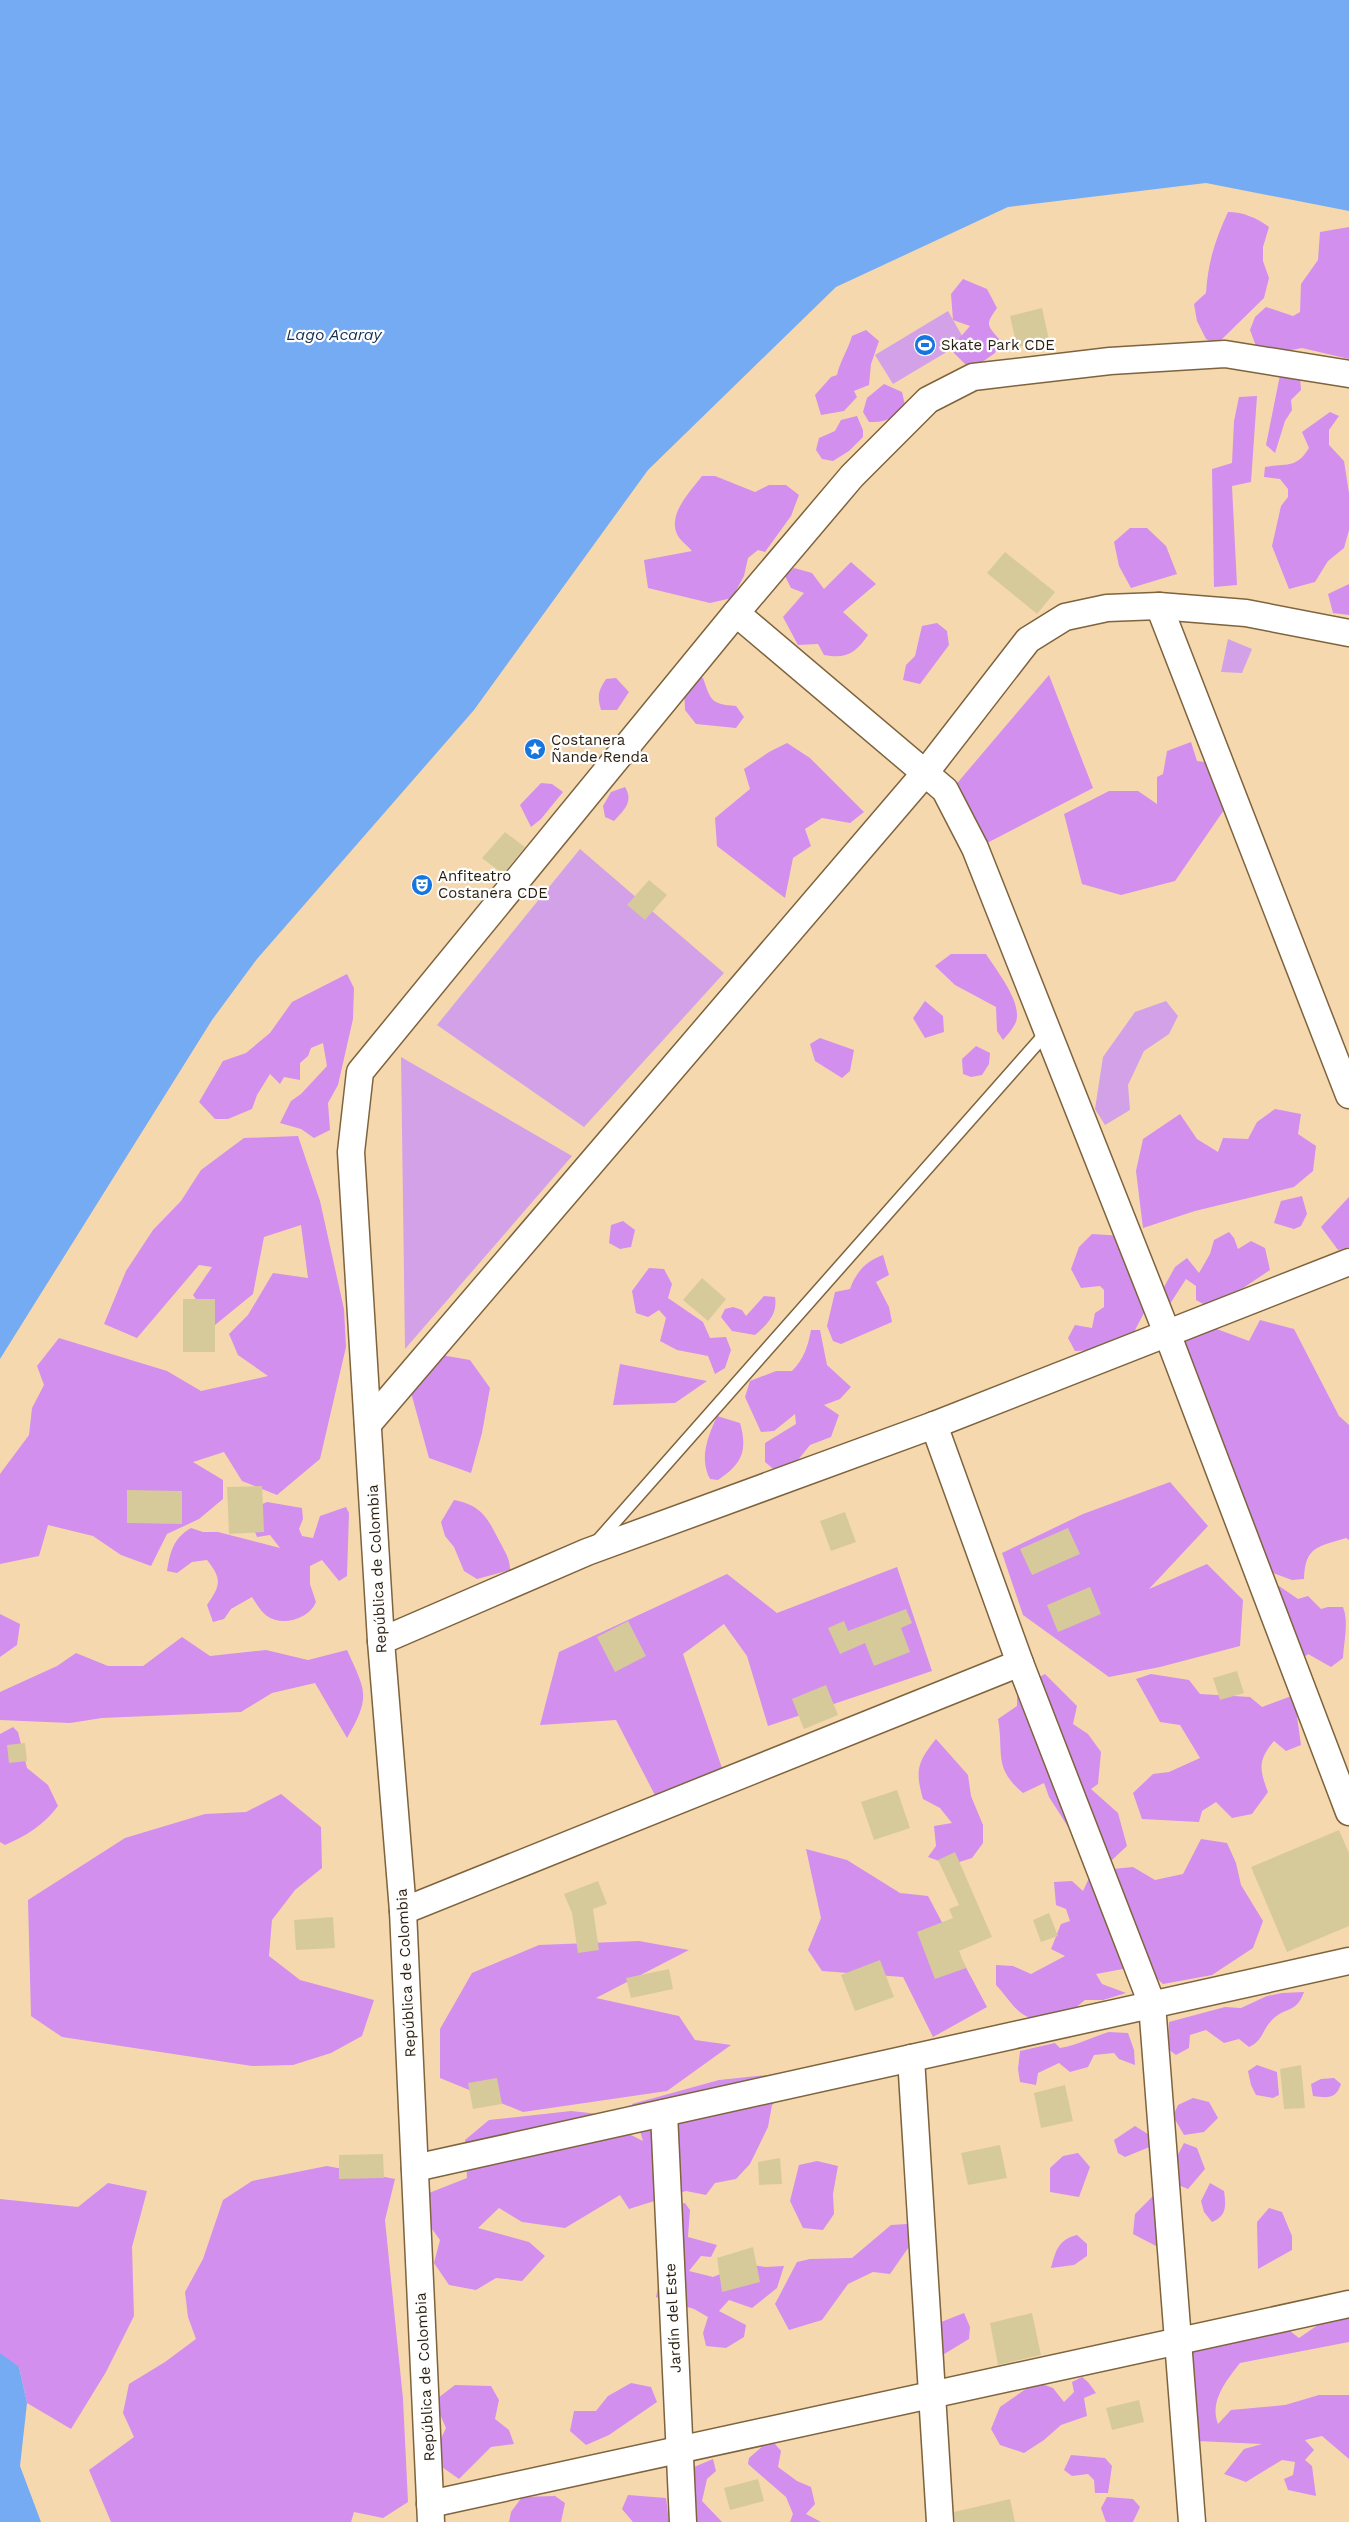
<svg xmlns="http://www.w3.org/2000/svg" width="1349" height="2522" viewBox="0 0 1349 2522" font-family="'Work Sans',sans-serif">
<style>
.green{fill:#d2a1e7}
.forest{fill:#d28fee}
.water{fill:#75abf3}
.building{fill:#d6ca9b}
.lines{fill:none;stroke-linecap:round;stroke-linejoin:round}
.lane-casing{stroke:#7e633d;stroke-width:15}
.street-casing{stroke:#7e633d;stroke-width:29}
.lane{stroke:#fff;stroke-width:12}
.street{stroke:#fff;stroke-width:26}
.labels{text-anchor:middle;stroke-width:4.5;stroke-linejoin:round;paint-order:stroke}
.poi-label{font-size:15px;fill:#291e0f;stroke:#fefefe;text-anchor:start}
.street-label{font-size:15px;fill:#291e0f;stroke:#fefefe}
.water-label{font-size:16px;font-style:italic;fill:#132f52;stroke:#fefefe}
</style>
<rect width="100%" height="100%" fill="#f6d8af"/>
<g class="green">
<path d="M948,311L965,341L893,384L875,355Z"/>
<path d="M1228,639L1252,649L1242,673L1221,672Z"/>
<path d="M580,849L724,973L584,1127L437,1025Z"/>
<path d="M1166,1001L1178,1016L1169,1034L1144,1051L1128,1085L1130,1110L1105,1125L1095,1109L1103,1057L1135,1012Z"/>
<path d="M401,1057L572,1156L405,1349Z"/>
</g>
<g class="forest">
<path d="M1228,212C1243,212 1257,218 1269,227L1263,247V261L1269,278L1264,298L1217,344L1206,339L1197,321L1194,304L1206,293C1208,262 1215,240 1228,212Z"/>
<path d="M1349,227V359L1302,348L1270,354L1256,346L1250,330L1255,317L1266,307L1293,316L1300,312L1301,284L1318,260L1320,232Z"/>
<path d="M963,279L987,289L997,308C986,324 986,324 999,339L995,353L971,370L950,349L970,326L953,320L951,294Z"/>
<path d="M866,330L879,341L871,364L869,385L854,391L857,397L844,411L821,415L815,395L831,377L837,375C840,361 848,350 852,336Z"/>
<path d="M1281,370L1300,376L1301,390L1291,400L1292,410L1285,421L1275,453L1266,445Z"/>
<path d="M884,384L902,392L905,405C893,418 887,423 869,422L863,412L867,398Z"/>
<path d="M1257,396L1251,482L1232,486L1237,585L1214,587L1212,469L1232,463L1234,421L1239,397Z"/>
<path d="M1330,412L1339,416L1329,430V445L1344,461L1349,493V530L1344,548L1328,561L1315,582L1289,589L1272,546L1281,506L1288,497V489L1280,479L1264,477L1265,467C1287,463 1296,469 1309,448L1302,432Z"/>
<path d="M857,416L863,430V437L849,451L833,461L822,459L816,450L819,438L835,431L841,420Z"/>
<path d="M702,476H715L755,492L769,485H786L799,495L791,516L765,552L758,550L748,558L744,576L732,598L710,603L648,588L644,560L692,551C688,546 681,541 678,536C666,515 691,491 702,476Z"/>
<path d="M1130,528H1147L1166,546L1177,574L1131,588L1119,566L1114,542Z"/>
<path d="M851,562L876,584L843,612L868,635C855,654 846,659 824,655L818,644L798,645L783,617L804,593L791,588L785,576L794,568L812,573L824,589Z"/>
<path d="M1349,584V615L1333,613L1328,594Z"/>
<path d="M937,623L947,631L949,645L920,684L903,680L906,665L915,656L922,626Z"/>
<path d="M1049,675L1093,788L987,843L953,788Z"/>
<path d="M690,677L703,678C711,701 711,704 736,706L744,717L736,728L696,724L685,710L684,685Z"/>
<path d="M616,678L629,692L617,710H601C597,696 598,691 606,679Z"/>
<path d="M1191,742L1197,761L1205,762L1224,810L1175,881L1121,895L1082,884L1064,814L1109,791H1138L1157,804V777L1163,774L1167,751Z"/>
<path d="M787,743L810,758L864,812L850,823L822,818L805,829L811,846L793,858L785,898L717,846L715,818L750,789L744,769L769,752Z"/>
<path d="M541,783L552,784L563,792L541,819L531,827L520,805Z"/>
<path d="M625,787C634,802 624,810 614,821L605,817L603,806L611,792Z"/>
<path d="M951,954H986C996,970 1025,1005 1015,1024C1012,1030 1007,1035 1003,1040L997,1031L996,1007L955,985L935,966Z"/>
<path d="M347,974L354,988L353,1019L338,1085L328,1103L330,1130L314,1138L301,1129L280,1123L291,1101L301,1094L327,1066L323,1043L311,1048L308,1056L300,1063V1080L284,1077L280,1084L270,1074L257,1095L252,1109L228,1119H215L199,1102L223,1061L246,1053L270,1033L292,1002Z"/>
<path d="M925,1001L943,1016L944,1032L925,1038L913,1018Z"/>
<path d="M820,1038L854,1050L850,1071L842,1078L815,1061L810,1044Z"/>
<path d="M976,1046L990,1053L989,1064L982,1075L971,1077L963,1074L962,1059Z"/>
<path d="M1275,1109L1301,1114L1298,1134L1316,1146L1313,1171L1294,1187L1195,1211L1143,1228L1136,1171L1143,1139L1180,1114L1197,1139L1218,1152L1223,1138L1248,1139L1257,1122Z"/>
<path d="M298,1136L320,1201L344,1309L346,1347L320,1459L277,1495L242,1481L224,1452L193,1462L223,1480V1499L199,1519L167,1534L151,1566L121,1555L93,1536L48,1525L39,1556L0,1564V1474L29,1435L32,1408L44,1385L37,1366L59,1338L167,1371L201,1391L268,1376L238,1355L229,1334L248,1315L273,1273L308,1278L301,1225L264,1237L253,1294L215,1325L193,1295L212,1267L199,1265L137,1338L104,1324L126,1271L153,1230L181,1201L201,1170L244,1138Z"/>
<path d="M1302,1196L1307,1214L1301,1226L1294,1229L1274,1223L1281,1201Z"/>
<path d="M1349,1197V1247L1338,1250L1321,1227Z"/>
<path d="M623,1221L635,1230L631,1247L620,1249L609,1243L611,1225Z"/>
<path d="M1229,1232L1234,1238L1238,1249L1251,1241L1265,1248L1270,1270L1243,1288L1205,1305L1196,1300V1286L1186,1279L1166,1310L1158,1298L1175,1267L1187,1258L1199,1273L1210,1254L1214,1240Z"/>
<path d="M1092,1234L1123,1236L1145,1311L1132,1336L1100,1350L1075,1351L1068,1338L1075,1325L1092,1328L1095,1313L1104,1307V1290L1100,1286L1081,1288L1071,1269L1079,1247Z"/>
<path d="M883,1255L889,1275L876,1282L889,1307L892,1322L841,1344L833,1341L827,1326L835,1292L850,1289C856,1272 866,1261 883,1255Z"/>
<path d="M649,1268L664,1269L672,1284L668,1298L703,1322L710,1338L726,1337L731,1350L725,1368L715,1374L708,1356L677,1350L660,1341L666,1318L659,1310L648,1317L636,1313L632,1291Z"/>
<path d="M764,1296L775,1297C778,1314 767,1325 755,1335L732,1331L721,1317L725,1309L733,1307L742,1310L746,1316Z"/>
<path d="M1260,1320L1294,1329L1339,1416L1349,1425V1540L1346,1538C1318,1547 1305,1546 1304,1579L1292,1580L1273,1573L1219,1450L1177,1337L1206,1325L1249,1341Z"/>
<path d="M811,1330H820L827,1365L851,1387L840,1399L824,1405L839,1415L831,1437L810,1445L790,1470L778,1473L765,1462V1443L796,1424L795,1414L774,1431L761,1432L745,1397L750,1381L776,1371H792C804,1359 808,1346 811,1330Z"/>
<path d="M441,1355L470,1360L490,1388L482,1433L471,1473L429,1458L410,1389Z"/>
<path d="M620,1364L707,1381L675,1403L613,1405Z"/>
<path d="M717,1416L740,1423C748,1451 742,1464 718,1480L710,1479C699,1457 708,1437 717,1416Z"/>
<path d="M1170,1482L1208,1526L1149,1589L1207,1564L1243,1600L1240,1646L1160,1667L1109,1677L1023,1615L1002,1553L1083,1514Z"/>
<path d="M454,1500C484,1506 488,1520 501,1544C506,1554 510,1559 510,1570L477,1579L464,1571L454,1547L445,1536L441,1522Z"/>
<path d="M267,1502L302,1508L303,1519L299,1529L302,1536L313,1538L320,1516L346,1507L349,1513L347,1576L339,1581L322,1560L310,1566V1584L316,1602C309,1619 282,1627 267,1616C261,1612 256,1603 252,1597L231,1609L224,1619L213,1622L207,1605C221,1585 222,1579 207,1560L192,1562L177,1573L167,1571C170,1553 173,1538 191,1528L203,1532H218L280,1548L270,1535L257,1537L250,1519L251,1509Z"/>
<path d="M897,1567L932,1671L768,1726L747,1656L724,1624L683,1654L723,1771L657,1799L616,1720L540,1725L559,1652L727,1574L777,1613Z"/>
<path d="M1279,1586L1298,1599L1308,1596L1321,1609L1328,1607H1343C1349,1622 1344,1640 1343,1658L1331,1667L1308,1654L1298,1662L1278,1605Z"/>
<path d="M0,1614L20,1624L17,1645L0,1657Z"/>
<path d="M182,1637L210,1656L266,1650L308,1660L347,1650C366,1692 371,1696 347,1738L315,1683L272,1693L241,1712L102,1718L70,1723L0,1720V1692L57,1666L76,1653L108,1666H143Z"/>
<path d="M1045,1674L1077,1706L1073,1724L1088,1734L1101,1752L1098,1784L1091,1789L1118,1813L1127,1846L1112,1860L1087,1873L1079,1844L1049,1797L1044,1783L1023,1793C993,1768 1004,1753 998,1719L1017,1706V1689Z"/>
<path d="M1151,1674L1189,1680L1200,1694L1250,1697L1262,1707L1294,1695L1301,1745L1286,1751L1274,1741C1258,1760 1259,1769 1268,1792L1252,1814L1232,1818L1216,1802L1202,1811L1199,1822L1142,1819L1133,1793L1153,1774L1169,1772L1200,1758L1180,1725L1160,1722L1136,1679Z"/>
<path d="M13,1727L18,1732L27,1768L48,1785L58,1806C44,1825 26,1836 5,1845L0,1842V1734Z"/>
<path d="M936,1739L968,1775L971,1796L983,1825V1843L972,1858L950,1865L928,1857L936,1846L934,1826L952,1823L940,1808L923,1799C915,1771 917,1762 936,1739Z"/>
<path d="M281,1794L321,1827L322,1868L295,1890L272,1920L269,1956L300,1980L374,2000L362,2036L331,2053L293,2065L252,2066L62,2037L31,2016L28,1900L125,1838L205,1814L246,1812Z"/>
<path d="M1201,1839L1227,1843L1236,1863L1241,1885L1263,1921L1253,1948L1212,1975L1163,1984L1152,1974L1122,1956L1123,1969L1096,1974L1102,1984L1126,1993L1103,2000H1085L1074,2009C1064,2009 1061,2012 1052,2016C1022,2027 1013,2003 996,1985V1965L1013,1966L1031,1974L1065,1956L1051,1949L1061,1924L1070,1921L1066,1909L1056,1905L1054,1882L1072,1881L1083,1891L1089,1878L1113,1869L1133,1867L1155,1880L1183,1874Z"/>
<path d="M806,1849L847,1860L900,1893L928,1896L987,2007L933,2037L903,1977L822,1971L808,1950L821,1918Z"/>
<path d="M639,1941L689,1950L596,1998L679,2016L695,2040L731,2045L667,2091L523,2112L440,2078V2029L472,1973L539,1945Z"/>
<path d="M1304,1992C1296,2014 1286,2006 1272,2020C1262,2030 1263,2041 1249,2047L1239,2039L1224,2043L1206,2030L1190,2035L1189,2048L1176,2055L1168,2049L1169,2022L1225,2007L1241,2008L1267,1996L1282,1993Z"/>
<path d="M1109,2032L1128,2033L1134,2050L1135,2065L1119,2059L1114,2053L1094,2055L1088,2067L1070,2072L1059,2063L1038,2073L1036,2085L1020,2082L1018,2069L1020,2051L1055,2043L1060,2048C1078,2045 1092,2037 1109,2032Z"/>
<path d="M1257,2065L1277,2072L1279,2095L1273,2098L1256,2095L1251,2085L1248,2071Z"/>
<path d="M795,2072L783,2095L772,2105L768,2127L750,2164L736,2179L715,2183L706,2195L686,2191L629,2209L620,2195L565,2228L522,2222L499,2208L478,2228L529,2242L545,2256L522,2281L496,2278L476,2290L449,2285L434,2263L440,2240L427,2222L429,2193L467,2178L465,2140L489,2120L571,2111L599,2114L623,2131L643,2141L632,2104L719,2080Z"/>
<path d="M1334,2078L1341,2084C1336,2099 1328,2098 1313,2096L1311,2084L1321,2079Z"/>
<path d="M1193,2098L1209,2102L1218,2118L1204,2132L1184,2135L1173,2116L1178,2105Z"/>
<path d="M1135,2126L1151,2136L1152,2146L1125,2157L1118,2153L1114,2140Z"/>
<path d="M1184,2143L1197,2148L1205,2169L1188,2189L1176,2184L1175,2160Z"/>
<path d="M1078,2153L1090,2167L1079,2197L1050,2192V2168L1063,2156Z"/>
<path d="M817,2161L838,2166L833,2194L834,2214L823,2230L803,2228L790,2201L799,2165Z"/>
<path d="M327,2166L395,2179L385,2220L403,2399L408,2502L383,2518L354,2512L351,2522H111L89,2470L134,2437L123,2413L129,2384L165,2362L196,2339L188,2317L185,2292L203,2259L223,2200L252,2181Z"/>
<path d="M108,2183L147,2191L132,2247L134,2316L106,2372L71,2429L27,2403L19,2367L0,2365V2199L78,2207Z"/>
<path d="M1210,2183L1224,2191C1226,2205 1227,2216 1212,2222L1204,2212L1201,2201Z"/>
<path d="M1153,2196L1179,2203L1165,2244L1156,2246L1133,2234L1135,2214Z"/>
<path d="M685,2203L690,2210L688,2237L717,2245L711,2257L701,2256L689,2271L713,2277L744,2264L766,2267L784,2266L777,2288L752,2308L729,2300L719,2311L746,2325L744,2337L726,2348L706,2346L703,2333L708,2317L694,2309L656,2297L677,2204Z"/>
<path d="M1269,2208L1282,2212L1292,2236V2250L1258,2269L1257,2222Z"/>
<path d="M907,2224L913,2241L890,2274L873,2272L848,2284L822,2320L789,2330L775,2304L797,2262L810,2259L852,2258L891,2225Z"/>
<path d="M1077,2235L1087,2244V2256L1074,2265L1051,2268C1056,2250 1058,2240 1077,2235Z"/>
<path d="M964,2313L970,2327L969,2339L941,2356L936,2324Z"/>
<path d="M1349,2313V2342L1240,2363C1227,2380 1209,2401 1218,2424L1231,2410L1285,2405L1319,2395H1349V2459L1322,2436L1305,2440L1314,2450L1305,2460L1312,2466L1316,2496L1288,2490L1284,2479L1293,2475L1295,2462L1282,2460L1246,2482L1224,2474L1244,2449L1262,2444L1197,2441L1192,2347L1286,2328L1299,2338L1331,2316Z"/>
<path d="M1082,2377L1088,2382L1096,2393L1084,2398L1087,2416L1061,2425L1044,2440L1024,2453L1000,2445L991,2429L1000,2407L1030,2386L1042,2384L1053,2388L1064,2402L1074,2392L1072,2382Z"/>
<path d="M631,2383L651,2387L657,2402L609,2435L586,2445L570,2431L574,2411H596L608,2396Z"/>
<path d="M455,2385L491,2386L499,2400L495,2419L509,2430L514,2444L491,2447L459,2479L442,2467L437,2447L446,2428L434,2401Z"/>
<path d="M765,2444H775L781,2451L778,2467L797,2481L811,2487L815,2504L806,2514L821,2522H790L793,2514L786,2497L748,2464L749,2458Z"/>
<path d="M1071,2455L1105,2458L1112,2466L1108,2493H1095L1094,2480L1088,2474L1072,2476L1064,2470Z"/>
<path d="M713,2459L716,2471L707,2479L702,2501L722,2522H693L694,2467Z"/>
<path d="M628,2495L666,2498L669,2522H633L622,2509Z"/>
<path d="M555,2496L565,2503L561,2522H509L511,2512L522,2497Z"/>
<path d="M1107,2497L1133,2499L1140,2507L1133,2522H1106L1101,2508Z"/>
</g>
<g class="water">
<path d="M0,0H1349V211L1206,183L1008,207L836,287L648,470L474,710L257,959L212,1020L0,1359Z"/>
<path d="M0,2353L19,2367L27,2403L20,2466L41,2522H0Z"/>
</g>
<g class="building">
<path d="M1042,308L1049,340L1017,347L1010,316Z"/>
<path d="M1005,552L1055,592L1037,614L987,573Z"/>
<path d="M505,832L525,847L503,874L482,858Z"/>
<path d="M649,880L667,895L645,920L627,905Z"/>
<path d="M702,1278L726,1299L708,1321L683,1300Z"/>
<rect x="183" y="1299" width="32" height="53"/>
<path d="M262,1486L264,1532L229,1534L227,1487Z"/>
<path d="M127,1490L182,1491V1524L127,1523Z"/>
<path d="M845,1512L856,1542L831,1551L820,1521Z"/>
<path d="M1068,1528L1080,1554L1032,1575L1020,1549Z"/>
<path d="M1090,1587L1101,1614L1058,1632L1047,1605Z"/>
<path d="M906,1609L912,1623L901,1628L910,1652L874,1666L865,1643L840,1654L828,1628L844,1621L848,1631Z"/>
<path d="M628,1621L646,1656L615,1672L597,1637Z"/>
<path d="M1237,1671L1244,1693L1220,1700L1213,1678Z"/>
<path d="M826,1685L838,1715L804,1729L792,1699Z"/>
<path d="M25,1743L27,1761L9,1763L7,1745Z"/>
<path d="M897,1790L910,1828L874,1840L861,1802Z"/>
<path d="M1339,1830L1349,1853V1926L1287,1952L1251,1867Z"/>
<path d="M955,1852L992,1937L959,1951L966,1968L935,1979L917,1932L953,1918L949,1909L959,1905L938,1860Z"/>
<path d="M598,1881L607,1904L593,1909L599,1950L578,1953L572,1913L564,1894Z"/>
<path d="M1049,1913L1058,1936L1041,1942L1033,1920Z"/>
<path d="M333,1917L335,1948L296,1950L294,1920Z"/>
<path d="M880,1960L894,1997L855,2011L841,1975Z"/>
<path d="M669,1969L673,1989L631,1998L626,1978Z"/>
<path d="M1301,2065L1305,2108L1284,2109L1280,2069Z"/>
<path d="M497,2078L502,2104L473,2109L468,2083Z"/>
<path d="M1065,2085L1073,2121L1041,2128L1034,2093Z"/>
<path d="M1000,2145L1007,2178L968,2185L961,2153Z"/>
<path d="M383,2154L384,2178L339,2179V2155Z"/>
<path d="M780,2158L782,2184L759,2185L758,2162Z"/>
<path d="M753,2247L760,2282L722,2292L717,2258Z"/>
<path d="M1032,2313L1041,2355L998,2365L990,2323Z"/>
<path d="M1139,2400L1144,2422L1112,2430L1106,2408Z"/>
<path d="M758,2479L764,2501L730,2510L724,2488Z"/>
<path d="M1010,2499L1015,2522H955L954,2512Z"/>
</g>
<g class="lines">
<g class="lane-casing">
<path id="lane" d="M596,1543L1047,1032"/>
</g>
<g class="street-casing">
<g id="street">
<path d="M1159,606L1349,1095"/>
<path d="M736,613L945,790L975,848L1167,1333L1349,1812"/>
<path d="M368,1424L925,773L1028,640L1065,617L1107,608L1159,606L1246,613L1349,633"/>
<path d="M934,1425L1020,1663L1152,2004L1192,2522"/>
<path d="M381,1641L587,1552L934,1425L1349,1262"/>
<path d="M403,1911L1020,1663"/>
<path d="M911,2058L940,2522"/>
<path d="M664,2113L683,2522"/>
<path d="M415,2168L1349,1961"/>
<path d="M430,2504L1349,2304"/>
<path d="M431,2522L403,1911L381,1641L351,1152L360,1072L736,613L852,476L928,400L973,377L1110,361L1225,354L1349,374"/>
</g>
</g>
<use href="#lane" class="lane"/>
<use href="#street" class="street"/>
</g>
<defs>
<g id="stadium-disc" transform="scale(1.125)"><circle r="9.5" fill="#1675de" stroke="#fefefe"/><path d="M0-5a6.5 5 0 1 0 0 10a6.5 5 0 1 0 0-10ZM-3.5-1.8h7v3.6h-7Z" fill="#fff"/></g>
<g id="sight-disc" transform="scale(1.125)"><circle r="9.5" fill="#1675de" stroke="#fefefe"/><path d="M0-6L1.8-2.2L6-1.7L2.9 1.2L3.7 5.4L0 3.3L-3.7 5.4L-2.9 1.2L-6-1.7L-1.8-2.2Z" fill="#fff"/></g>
<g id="theatre-disc" transform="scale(1.125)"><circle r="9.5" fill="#1675de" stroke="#fefefe"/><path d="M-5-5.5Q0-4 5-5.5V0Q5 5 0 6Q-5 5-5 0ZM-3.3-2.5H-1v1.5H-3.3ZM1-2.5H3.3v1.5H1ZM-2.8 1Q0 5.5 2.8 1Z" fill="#fff"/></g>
</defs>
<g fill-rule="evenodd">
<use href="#stadium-disc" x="925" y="345"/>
<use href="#sight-disc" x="535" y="749"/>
<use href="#theatre-disc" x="422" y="885"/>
</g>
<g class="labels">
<g class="poi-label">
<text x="941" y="350">Skate Park CDE</text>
<text x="551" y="745">Costanera<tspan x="551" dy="17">Ñande Renda</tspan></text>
<text x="438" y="881">Anfiteatro<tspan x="438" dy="17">Costanera CDE</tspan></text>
</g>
<g class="street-label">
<text transform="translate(377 1569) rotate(-93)" y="5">República de Colombia</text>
<text transform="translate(406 1973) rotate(-93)" y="5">República de Colombia</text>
<text transform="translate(673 2318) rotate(-93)" y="5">Jardín del Este</text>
<text transform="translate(425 2377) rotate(-93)" y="5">República de Colombia</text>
</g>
<g class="water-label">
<text x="334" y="340">Lago Acaray</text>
</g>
</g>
</svg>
